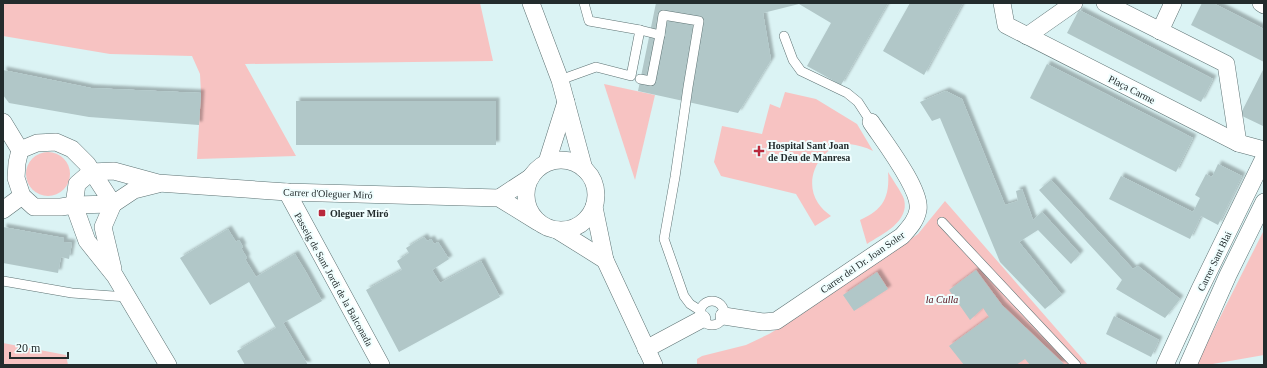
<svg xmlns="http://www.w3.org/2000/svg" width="1267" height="368" viewBox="0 0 1267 368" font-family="'Times New Roman',serif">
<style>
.green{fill:#f7c3c2}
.building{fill:#b1c7c8;filter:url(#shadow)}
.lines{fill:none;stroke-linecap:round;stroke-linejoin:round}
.lane-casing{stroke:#5d7273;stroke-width:10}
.street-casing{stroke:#5d7273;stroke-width:18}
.lane{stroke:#fff;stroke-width:9}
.street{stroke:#fff;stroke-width:17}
.poi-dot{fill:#b9283c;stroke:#f0fefe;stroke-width:1.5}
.labels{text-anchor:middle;stroke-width:4;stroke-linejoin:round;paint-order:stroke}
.street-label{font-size:10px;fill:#232c2d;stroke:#f0fefe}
.poi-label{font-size:10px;font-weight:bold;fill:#232c2d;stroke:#f0fefe;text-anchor:start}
.park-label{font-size:10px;font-style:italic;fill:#530b16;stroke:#f0fefe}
</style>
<defs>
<filter id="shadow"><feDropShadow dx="3.5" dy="-3.5" stdDeviation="1" flood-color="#0004"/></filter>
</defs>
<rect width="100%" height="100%" fill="#dbf3f4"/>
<g class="green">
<path d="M3,3H480L493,61L245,64L296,156L197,159L201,93L200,74L192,56L110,54L3,36Z"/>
<path d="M604,84L655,95L635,180Z"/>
<path d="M785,92L816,99L857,124L873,151C865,147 858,145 849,144C821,144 802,179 818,203C821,208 826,212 831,216L815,226L796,194L721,176L714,162L722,126L762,134L770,104L780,108Z"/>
<circle cx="48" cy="174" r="22"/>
<path d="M888,172C892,179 901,191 904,199C910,222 882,234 867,244L860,220C883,210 890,197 888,172Z"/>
<path d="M945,201L1088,365H697V359L702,356L746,345L769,334L799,316L918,234Z"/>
<path d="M1264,230V355L1207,365H1196Z"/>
<path d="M3,343L66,355L68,365H3Z"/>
</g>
<g class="building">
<path d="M656,3H888L841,85L807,66L831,23L799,4L763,13L771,60L738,113L638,91Z"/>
<path d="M910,3H963L924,75L883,51Z"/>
<path d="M1202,3H1213L1264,29V62L1191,25Z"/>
<path d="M1079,10L1213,79L1201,102L1067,33Z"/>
<path d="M1047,64L1193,138L1176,172L1030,98Z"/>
<path d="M1264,68V124L1263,126L1240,115Z"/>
<path d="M3,70L91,88L201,93L199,125L89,117L9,103L3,95Z"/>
<path d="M946,91L962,99L1005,205L1018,201L1016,191L1022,189L1033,220L1042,212L1080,254L1071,264L1038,230L1019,242L1062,295L1045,309L1000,262L940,118L932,121L920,102Z"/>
<rect x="296" y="101" width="200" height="44"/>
<path d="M1218,164L1242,176L1218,225L1201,216L1190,239L1109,199L1121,176L1193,212L1200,198L1195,195L1206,174L1212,177Z"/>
<path d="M1051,180L1133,269L1138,266L1180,299L1165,318L1116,289L1122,280L1039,190Z"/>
<path d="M3,227L64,238V242L72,243L69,259L61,257L58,273L3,263Z"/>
<path d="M228,229L236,242L239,240L243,247L241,248L247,258L245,259L256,277L295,254L306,272L322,301L283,323L308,365H245L237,351L276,328L249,282L210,305L180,258Z"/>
<path d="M424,237L427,241L431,239L434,244L438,242L449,259L432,270L440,283L481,261L500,297L399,352L366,290L402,270L397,261L409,253L406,248Z"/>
<path d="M976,270L1002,305L1065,365H1030L1025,359L1016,365H964L949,346L989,317L983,308L970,320L949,290Z"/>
<path d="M877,272L888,289L854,311L843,295Z"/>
<path d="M1114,316L1159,340L1151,357L1106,334Z"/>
</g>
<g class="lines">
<g class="lane-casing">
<g id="lane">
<path d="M640,30L660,35L651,81L640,79"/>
<path d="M660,35L663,15L699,21L688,87L675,177L664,239L684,296L690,304L701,311"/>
<path d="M784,36L793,60L801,71L847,93L858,102L871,122"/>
<path d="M560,80L596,67L631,76L640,30L589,21L584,3"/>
<path d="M942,222L1076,365"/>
<path d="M3,281L72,293L127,297"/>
<circle cx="712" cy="313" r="12"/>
</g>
</g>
<g class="street-casing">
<g id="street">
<path d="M531,3L560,80L584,169"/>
<path d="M1002,3L1006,25L1238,143L1264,150"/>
<path d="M1105,3L1226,64L1238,143"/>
<path d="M1261,3L1264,5"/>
<path d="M1160,31L1173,3"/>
<path d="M1027,36L1074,3"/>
<path d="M3,122L20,150"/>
<circle cx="561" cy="195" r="35"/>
<path d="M547,162L566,102"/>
<path d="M287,192L381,365"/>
<path d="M499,198L531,177"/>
<path d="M113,204L87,164L72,149L56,142L37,143L20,150L17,163L16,178L22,196L34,207H61L74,205L113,204L134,190L158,184"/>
<path d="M113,204L103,227L113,269"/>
<path d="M594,207L605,260L654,365"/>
<path d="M3,210L22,196"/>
<path d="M557,230L605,260"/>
<path d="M724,316L763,322L776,321L902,236C909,228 916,221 918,210C922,190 882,139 871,122"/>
<path d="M646,349L702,319"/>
<path d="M168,365L115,276L87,241L74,205L77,184L91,172L114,171L158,183L287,192L499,198L538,222"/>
<path d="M1165,365L1199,291L1264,158"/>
<path d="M1188,365L1228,275L1264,202"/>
</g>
</g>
<use href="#lane" class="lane"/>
<use href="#street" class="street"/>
</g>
<g class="poi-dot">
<path d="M757 145h4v4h4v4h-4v4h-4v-4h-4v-4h4z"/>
<rect x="318" y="209" width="8" height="8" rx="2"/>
</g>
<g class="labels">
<g class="street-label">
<text transform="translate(1132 89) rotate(27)" y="4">Plaça Carme</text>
<text transform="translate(328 193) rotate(2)" y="4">Carrer d'Oleguer Miró</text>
<text transform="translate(1214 261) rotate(-64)" y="4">Carrer Sant Blai</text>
<text transform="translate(862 262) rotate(-35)" y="4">Carrer del Dr. Joan Soler</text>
<text transform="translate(334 279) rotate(61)" y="4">Passeig de Sant Jordi de la Balconada</text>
</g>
<g class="poi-label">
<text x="768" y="149">Hospital Sant Joan<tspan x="768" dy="12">de Déu de Manresa</tspan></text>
<text x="330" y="217">Oleguer Miró</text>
</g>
<g class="park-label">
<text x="942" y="303">la Culla</text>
</g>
</g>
<rect width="1267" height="368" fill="none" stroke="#232c2d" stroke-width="8"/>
<path d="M10 352v6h58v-6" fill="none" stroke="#232c2d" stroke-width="2"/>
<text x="16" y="352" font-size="12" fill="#232c2d" stroke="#f0fefe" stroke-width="3" paint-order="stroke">20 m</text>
</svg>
